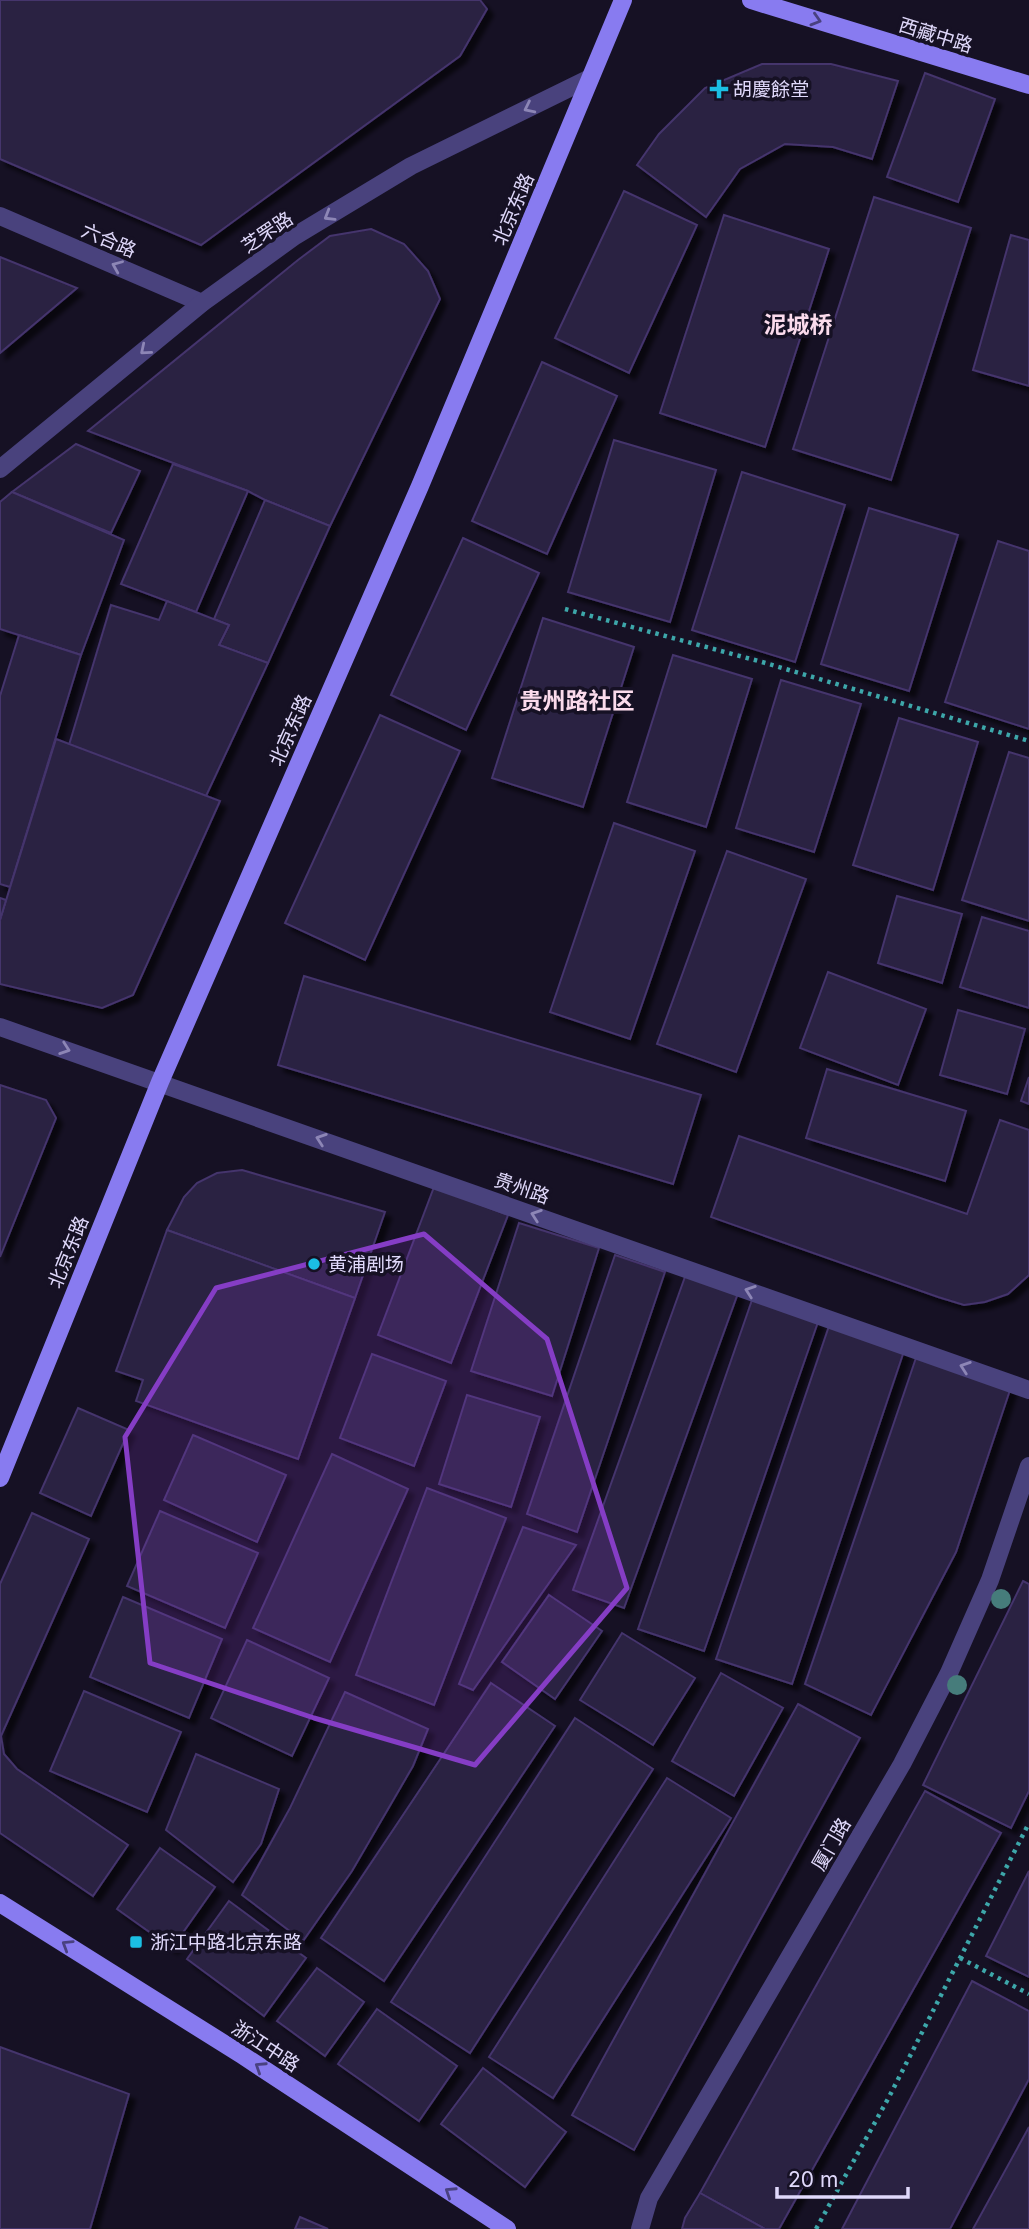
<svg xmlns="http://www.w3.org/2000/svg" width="1029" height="2229" viewBox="0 0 1029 2229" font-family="Inter,'Noto Sans SC',sans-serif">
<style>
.building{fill:#2a2043;stroke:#44346c;stroke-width:2;filter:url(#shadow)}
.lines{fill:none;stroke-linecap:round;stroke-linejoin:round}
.path{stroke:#3da7aa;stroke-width:4.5;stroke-dasharray:3.5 5;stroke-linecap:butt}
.street{stroke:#49427d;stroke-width:18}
.secondary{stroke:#887bf0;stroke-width:18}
.tree{fill:#467c7b}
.oneway{stroke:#494180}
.oneway2{stroke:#8d86b6}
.marked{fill:#853dc5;fill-opacity:0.2;stroke:#853dc5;stroke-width:5;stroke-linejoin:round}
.poi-dot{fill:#1bbfe4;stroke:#161124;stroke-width:2.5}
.labels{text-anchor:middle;stroke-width:7;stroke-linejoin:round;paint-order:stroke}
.street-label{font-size:19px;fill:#e0d9fb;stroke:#161124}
.poi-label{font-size:19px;fill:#e0d9fb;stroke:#161124;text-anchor:start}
.quarter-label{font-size:23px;font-weight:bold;fill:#fbdbec;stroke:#161124}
</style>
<defs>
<filter id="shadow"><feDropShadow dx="6" dy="6" stdDeviation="2" flood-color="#0009"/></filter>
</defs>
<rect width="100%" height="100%" fill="#161124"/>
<g class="building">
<path d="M0,0H480L487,9L460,56L201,245L0,159Z"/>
<path d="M762,64H831L898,81L872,159L833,147L785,144L740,169L706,217L637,165L659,134L705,88Z"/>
<path d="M925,73L995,99L958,202L887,177Z"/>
<path d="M624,191L697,225L629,373L555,338Z"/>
<path d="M874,197L971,228L891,480L793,449Z"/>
<path d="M724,215L829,249L765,447L660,413Z"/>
<path d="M371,229L404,244L428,271L440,299L330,526L265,500L248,491L88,431L298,260L330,236Z"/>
<path d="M1011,235L1029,240V386L973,370Z"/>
<path d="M0,257L77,288L0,353Z"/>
<path d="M542,362L617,396L547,554L472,521Z"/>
<path d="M614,440L716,470L670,622L568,592Z"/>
<path d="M76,444L140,471L111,533L12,492Z"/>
<path d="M173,464L248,491L196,612L121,584Z"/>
<path d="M742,472L845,505L795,662L692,630Z"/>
<path d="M12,492L124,540L81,655L0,629V502Z"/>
<path d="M265,500L330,526L268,663L219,645L229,625L214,619Z"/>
<path d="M869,508L958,535L909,691L821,664Z"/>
<path d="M463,538L539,573L466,730L391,695Z"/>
<path d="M998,541L1029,551V729L945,702Z"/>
<path d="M167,601L229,625L219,645L268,663L206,796L69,745L111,605L159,620Z"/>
<path d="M543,618L634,647L583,807L492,778Z"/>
<path d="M19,635L81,655L10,887L0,884V696Z"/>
<path d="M673,655L752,679L706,827L627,802Z"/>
<path d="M781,680L861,704L814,852L736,828Z"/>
<path d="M380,715L460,751L365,960L285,923Z"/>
<path d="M899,718L978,742L933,890L853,865Z"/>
<path d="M56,739L220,801L133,995L102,1008L0,984V920Z"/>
<path d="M1009,752L1029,758V921L962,900Z"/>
<path d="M614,823L695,851L630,1039L550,1012Z"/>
<path d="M727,851L806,879L736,1072L657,1044Z"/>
<path d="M897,896L962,914L942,983L878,963Z"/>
<path d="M0,898L6,900L0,920Z"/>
<path d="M982,917L1029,931V1008L960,987Z"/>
<path d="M828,972L926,1009L898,1085L800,1048Z"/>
<path d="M304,976L701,1095L673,1184L278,1065Z"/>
<path d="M958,1010L1025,1029L1007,1094L940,1075Z"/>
<path d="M827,1069L966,1111L945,1181L806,1138Z"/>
<path d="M1029,1077V1104L1021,1101Z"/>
<path d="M0,1085L46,1100L56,1118L0,1257Z"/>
<path d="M1000,1120L1029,1130V1275L1008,1294L985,1302L964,1305L938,1297L711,1217L739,1136L967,1214Z"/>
<path d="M242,1170L385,1212L355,1298L167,1230L184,1197L197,1183L217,1173Z"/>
<path d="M434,1187L508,1215L451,1363L378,1335Z"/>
<path d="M519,1223L599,1248L552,1396L471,1371Z"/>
<path d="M167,1230L355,1298L298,1459L136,1401L143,1380L116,1371Z"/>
<path d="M615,1255L665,1272L577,1532L527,1514Z"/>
<path d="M686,1274L738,1293L624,1608L573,1590Z"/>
<path d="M752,1300L818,1322L704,1651L638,1629Z"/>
<path d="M829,1326L904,1351L792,1684L716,1659Z"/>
<path d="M372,1354L446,1381L414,1466L340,1438Z"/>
<path d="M917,1355L1011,1387L956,1552L871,1715L805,1684Z"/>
<path d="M467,1395L540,1417L511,1507L439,1484Z"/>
<path d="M78,1408L129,1430L91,1516L40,1493Z"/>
<path d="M193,1435L286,1475L257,1542L164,1500Z"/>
<path d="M332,1454L408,1489L330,1662L253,1628Z"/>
<path d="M427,1488L506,1518L434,1705L356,1675Z"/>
<path d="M160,1511L258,1553L225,1628L127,1586Z"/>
<path d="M32,1513L89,1539L1,1736L4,1754L17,1769L128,1845L93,1896L0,1833V1584Z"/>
<path d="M523,1527L576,1545L473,1690L459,1684Z"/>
<path d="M1023,1581L1029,1584V1791L1011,1828L923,1785Z"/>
<path d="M549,1595L602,1631L555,1699L502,1662Z"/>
<path d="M123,1597L222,1639L189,1718L90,1677Z"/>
<path d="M622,1633L695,1678L653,1745L580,1700Z"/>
<path d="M247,1640L329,1678L292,1756L211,1718Z"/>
<path d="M721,1673L783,1708L734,1796L672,1761Z"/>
<path d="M491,1683L555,1726L384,1981L321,1938Z"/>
<path d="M84,1691L181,1732L147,1812L50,1771Z"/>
<path d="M345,1692L428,1729L413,1766L352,1871L303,1941L242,1895L290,1808Z"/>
<path d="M798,1704L860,1738L634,2150L572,2115Z"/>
<path d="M575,1718L653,1769L470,2053L391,2002Z"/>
<path d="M196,1754L279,1789L261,1844L233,1882L166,1830Z"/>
<path d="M667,1778L731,1818L553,2098L489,2057Z"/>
<path d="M925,1791L1001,1833L779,2229H765L700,2193Z"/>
<path d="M160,1848L215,1887L172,1948L117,1909Z"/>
<path d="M1029,1871V1977L986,1956Z"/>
<path d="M229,1901L306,1958L264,2016L187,1959Z"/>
<path d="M317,1968L364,2002L325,2056L277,2021Z"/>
<path d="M972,1981L1029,2011V2079L950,2229H842Z"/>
<path d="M377,2009L457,2066L419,2121L338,2064Z"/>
<path d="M0,2047L129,2094L90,2229H0Z"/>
<path d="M483,2068L566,2132L525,2187L441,2124Z"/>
<path d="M1029,2127V2229H973Z"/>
<path d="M700,2193L765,2229H682L685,2218Z"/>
<path d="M300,2217L328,2229H295Z"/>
</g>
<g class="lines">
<g class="path">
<path d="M565,609L762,662L1029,741"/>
<path d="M960,1958L1029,1994"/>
<path d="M816,2229L889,2097L1029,1823"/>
</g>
<g class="street">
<path d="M0,216L202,303"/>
<path d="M0,469L202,303L295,236L411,166L590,78"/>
<path d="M0,1027L1029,1390"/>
<path d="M640,2229L649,2198L902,1764L949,1673L990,1580L1029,1466"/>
</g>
<g class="secondary">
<path d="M751,0L1029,85"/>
<path d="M0,1478L160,1082L420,486L623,0"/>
<path d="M0,1903L242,2055L507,2229"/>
</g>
</g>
<g class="tree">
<circle cx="1001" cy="1599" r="10"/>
<circle cx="957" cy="1685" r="10"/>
</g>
<defs><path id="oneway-chevron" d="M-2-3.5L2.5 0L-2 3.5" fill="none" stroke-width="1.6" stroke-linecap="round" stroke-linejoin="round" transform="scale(1.75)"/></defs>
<g class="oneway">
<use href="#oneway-chevron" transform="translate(816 20) rotate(17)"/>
<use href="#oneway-chevron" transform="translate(67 1945) rotate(-148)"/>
<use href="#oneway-chevron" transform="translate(260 2067) rotate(-147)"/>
<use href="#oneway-chevron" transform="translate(450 2192) rotate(-147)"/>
</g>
<g class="oneway2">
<use href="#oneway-chevron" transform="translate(529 108) rotate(154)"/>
<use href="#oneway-chevron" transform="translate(329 216) rotate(149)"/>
<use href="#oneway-chevron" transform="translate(117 266) rotate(-157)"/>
<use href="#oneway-chevron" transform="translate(145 350) rotate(140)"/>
<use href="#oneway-chevron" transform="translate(65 1049) rotate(19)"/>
<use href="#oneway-chevron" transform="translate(321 1139) rotate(-161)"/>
<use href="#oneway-chevron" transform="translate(536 1215) rotate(-161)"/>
<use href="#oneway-chevron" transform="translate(750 1291) rotate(-161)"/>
<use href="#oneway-chevron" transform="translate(965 1367) rotate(-161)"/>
</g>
<path class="marked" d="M424,1234L547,1339L627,1588L475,1765L314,1718L150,1663L125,1437L216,1288Z"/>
<g class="poi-dot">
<path d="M715.5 78.5h7v7h7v7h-7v7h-7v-7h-7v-7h7z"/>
<circle cx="314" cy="1264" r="7"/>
<rect x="129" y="1935" width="14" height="14" rx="3.5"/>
</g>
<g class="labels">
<g class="street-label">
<text transform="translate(936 35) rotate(17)" y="7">西藏中路</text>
<text transform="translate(513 209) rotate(-67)" y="7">北京东路</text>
<text transform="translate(267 232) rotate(-34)" y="7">芝罘路</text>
<text transform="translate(109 240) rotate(23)" y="7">六合路</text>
<text transform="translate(290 730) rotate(-66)" y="7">北京东路</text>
<text transform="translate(522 1188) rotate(19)" y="7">贵州路</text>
<text transform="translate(68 1252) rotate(-68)" y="7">北京东路</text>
<text transform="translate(831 1844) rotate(-60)" y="7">厦门路</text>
<text transform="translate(266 2046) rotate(33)" y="7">浙江中路</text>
</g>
<g class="poi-label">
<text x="733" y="96">胡慶餘堂</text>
<text x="328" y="1271">黄浦剧场</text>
<text x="150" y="1949">浙江中路北京东路</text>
</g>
<g class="quarter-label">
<text x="798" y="333">泥城桥</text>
<text x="577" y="709">贵州路社区</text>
</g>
</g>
<path d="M777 2187v10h131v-10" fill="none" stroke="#e0d9fb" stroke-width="3.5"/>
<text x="788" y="2187" font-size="21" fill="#e0d9fb" stroke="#161124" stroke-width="5" paint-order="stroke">20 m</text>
</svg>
